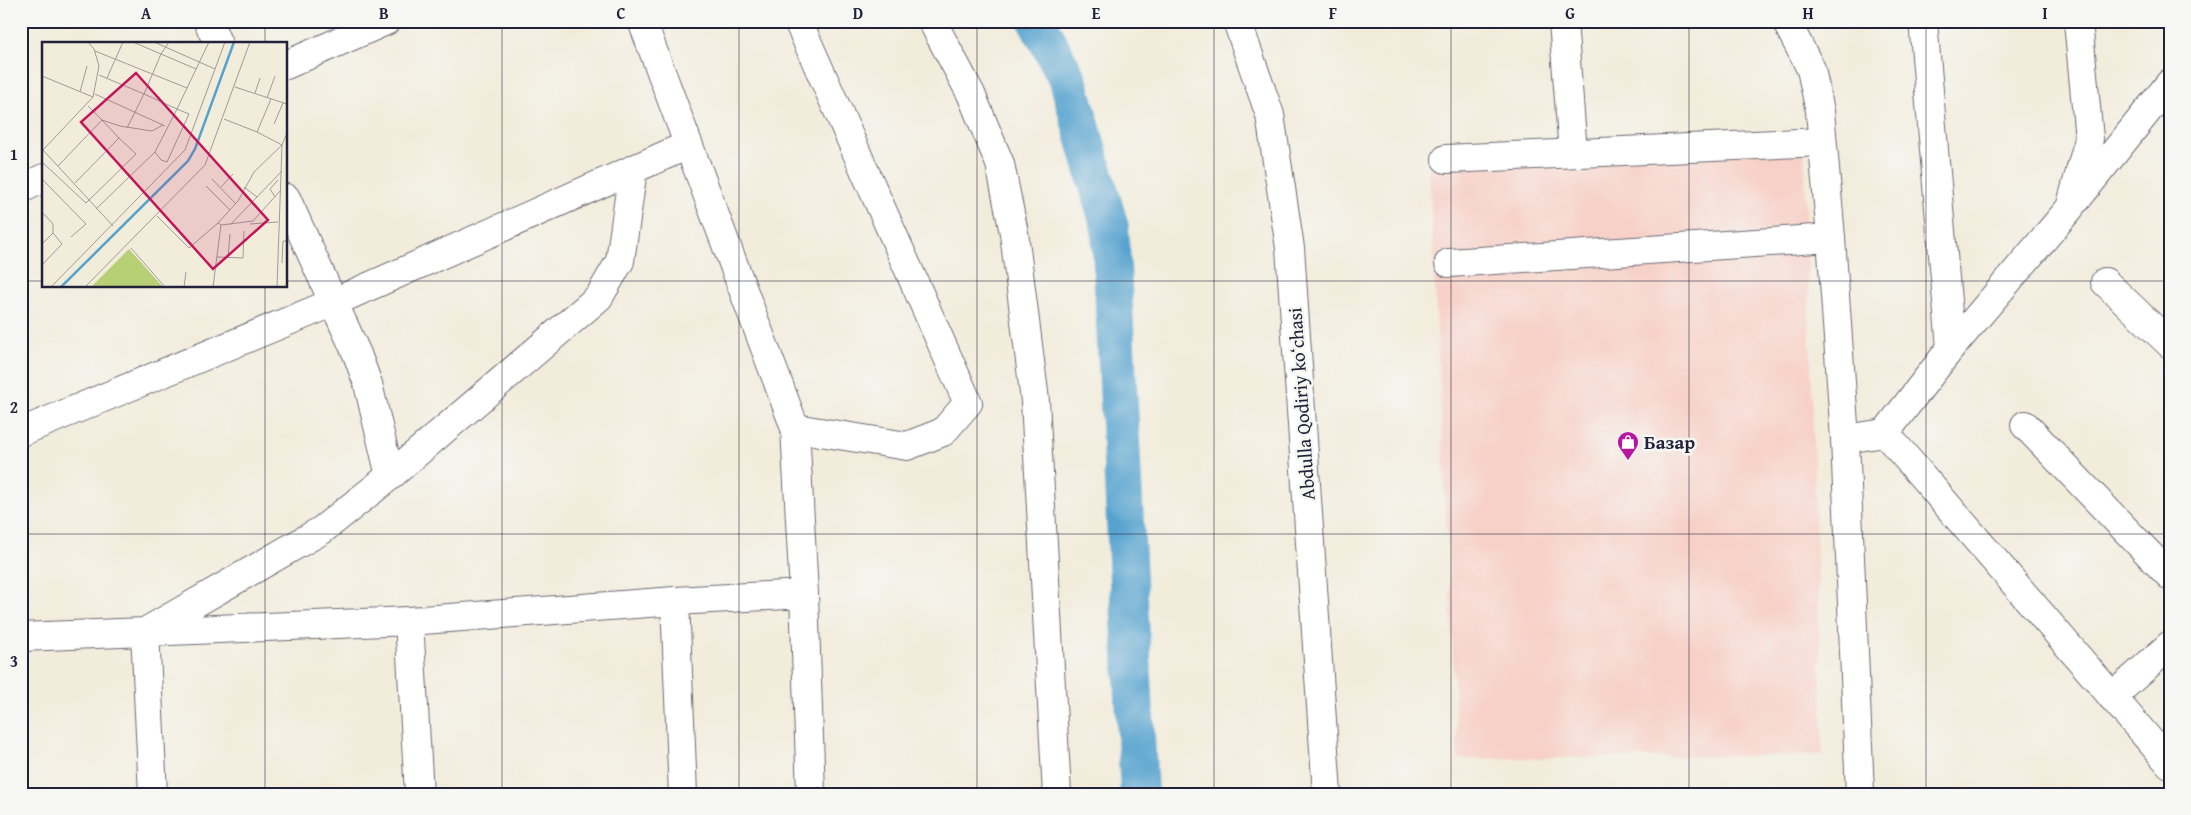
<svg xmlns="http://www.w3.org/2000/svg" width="2191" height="815" viewBox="0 0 2191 815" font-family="'Gentium Book Plus',serif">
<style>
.built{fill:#f7d1c8}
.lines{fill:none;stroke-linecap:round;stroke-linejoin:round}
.canal{stroke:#56a3cf;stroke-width:38}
.minor-casing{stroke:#6b6973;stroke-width:30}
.minor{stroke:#fff;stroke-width:28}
.grid{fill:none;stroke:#22223b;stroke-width:1;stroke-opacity:0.55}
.labels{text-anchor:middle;stroke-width:5;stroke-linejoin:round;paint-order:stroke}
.street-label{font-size:19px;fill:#22223b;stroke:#f6f6f2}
.poi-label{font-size:19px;font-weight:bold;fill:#22223b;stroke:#f6f6f2;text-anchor:start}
.inset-river{fill:none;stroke:#56a3cf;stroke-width:2.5}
.inset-road{fill:none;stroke:#9f9b9b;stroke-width:1}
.view{fill:#c2185b;fill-opacity:0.15;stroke:#c2185b;stroke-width:2.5}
.inset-edge{fill:none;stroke:#22223b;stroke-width:2.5}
.neatline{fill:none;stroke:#22223b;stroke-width:2}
.grid-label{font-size:16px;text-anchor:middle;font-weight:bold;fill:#22223b}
</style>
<rect width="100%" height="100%" fill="#f6f6f2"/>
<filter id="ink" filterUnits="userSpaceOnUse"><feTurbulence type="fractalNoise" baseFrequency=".02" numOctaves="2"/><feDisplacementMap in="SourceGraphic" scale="10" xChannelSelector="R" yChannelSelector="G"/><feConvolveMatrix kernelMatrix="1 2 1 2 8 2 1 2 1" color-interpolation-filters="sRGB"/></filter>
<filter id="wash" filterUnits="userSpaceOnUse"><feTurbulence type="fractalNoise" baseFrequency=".0096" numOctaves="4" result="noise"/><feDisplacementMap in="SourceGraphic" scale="20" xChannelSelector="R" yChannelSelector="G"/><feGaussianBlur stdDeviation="1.12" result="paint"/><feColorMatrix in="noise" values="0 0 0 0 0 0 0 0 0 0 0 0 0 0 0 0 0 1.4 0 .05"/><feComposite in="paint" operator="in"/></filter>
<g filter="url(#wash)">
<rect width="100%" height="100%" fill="#f2ecdb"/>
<path class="built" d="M1804,146L1823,755L1458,759L1429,167Z"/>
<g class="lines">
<path class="canal" d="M1037,21L1068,80L1110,228L1139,794"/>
</g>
</g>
<g filter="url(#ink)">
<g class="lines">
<g class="minor-casing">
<g id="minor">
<path d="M208,21L218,44"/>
<path d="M642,21L795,428L804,594L811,794"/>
<path d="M932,21L971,94L1000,164L1014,233L1035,401L1057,794"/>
<path d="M1237,21L1270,115L1290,248L1327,794"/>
<path d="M1563,21L1573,153"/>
<path d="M1786,21L1811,69L1820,111L1831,238L1845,439L1885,433L2170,764"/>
<path d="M1923,21L1951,348"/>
<path d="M286,65L386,21"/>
<path d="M1446,159L1822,142"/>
<path d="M21,189L44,178"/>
<path d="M286,198L357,354L368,384L390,476"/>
<path d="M2077,199L2170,83"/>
<path d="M1449,263L1831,238"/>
<path d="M2105,282L2170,344"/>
<path d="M2025,425L2170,576"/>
<path d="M795,428L907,446L943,432L968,403L798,21"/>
<path d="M21,432L332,303L688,145"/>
<path d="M1885,433L1951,348L2070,208L2089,139L2078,21"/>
<path d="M1845,439L1860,794"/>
<path d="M675,601L804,594"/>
<path d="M409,621L675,601L683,794"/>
<path d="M21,637L145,632L322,530L390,476L599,297L620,261L633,169"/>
<path d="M2112,697L2170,645"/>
<path d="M153,794L145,632L409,621L419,794"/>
</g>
</g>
<use href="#minor" class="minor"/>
</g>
</g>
<path class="grid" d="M265,21V44M502,21V794M739,21V794M977,21V794M1214,21V794M1451,21V794M1689,21V794M1926,21V794M21,281H44M286,281H2170M265,286V794M21,534H2170"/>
<defs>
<g id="shop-pin" transform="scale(1.125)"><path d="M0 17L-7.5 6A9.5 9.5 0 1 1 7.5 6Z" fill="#b5179e" stroke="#f6f6f2"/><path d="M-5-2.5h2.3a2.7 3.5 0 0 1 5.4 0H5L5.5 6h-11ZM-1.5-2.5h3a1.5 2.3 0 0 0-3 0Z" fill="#fff"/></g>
</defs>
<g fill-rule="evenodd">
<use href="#shop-pin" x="1628" y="442"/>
</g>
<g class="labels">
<g class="street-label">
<text transform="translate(1301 404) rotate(-94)" y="7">Abdulla Qodiriy koʻchasi</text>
</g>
<g class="poi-label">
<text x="1644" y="449">Базар</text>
</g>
</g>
<g transform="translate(42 42)">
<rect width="245" height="245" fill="#f2ecdb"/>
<path d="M87,207L121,245H49Z" fill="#b7d076"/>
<path class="inset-river" d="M19,245L146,119L153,107L192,0"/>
<path class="inset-road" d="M91,0L119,12L127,0M112,0L173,27M53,9L145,46M57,33L102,52L85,86M0,34L51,55M65,36L81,0M193,45L245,62M38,50L45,24M213,51L218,36M53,52L123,84M225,56L233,34M46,64L60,78L78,84L110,89L121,83M182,77L215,90M232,82L241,61M1,108L71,184M0,109L51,55L57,24L52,7L46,0M113,110L119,118L125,120L147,72L135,67L167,0M0,120L44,161L94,112L77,96M16,124L60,78L77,96L33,141M0,137L44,182L29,195M170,137L194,162M164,144L188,168M179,145L191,132M202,145L215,155M233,155L228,147L236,138M54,167L113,110L135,67L102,52L119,12L154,27M0,170L11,182V191M115,174L147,206L176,181M208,182L236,180M179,183L211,179L238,149M188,183L240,129M0,202L11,191L20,202L0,223M89,206L123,245M175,215L201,216L202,189M186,216L188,192M240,221L241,199H245M9,245L143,108L183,0M43,245L163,123L208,0M142,245L144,230M171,245L179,183L176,181L196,159L212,130L240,103L215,90L229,57M235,245L240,103L245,91"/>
<path class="view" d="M94,31L226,178L171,227L39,80Z"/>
<rect width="245" height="245" class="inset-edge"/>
</g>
<rect width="2191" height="815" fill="none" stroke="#f6f6f2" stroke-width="55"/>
<rect x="28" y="28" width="2136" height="760" class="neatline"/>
<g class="grid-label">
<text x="146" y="19">A</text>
<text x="384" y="19">B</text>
<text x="621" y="19">C</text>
<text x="858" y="19">D</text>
<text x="1096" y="19">E</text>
<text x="1333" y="19">F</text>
<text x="1570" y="19">G</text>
<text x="1808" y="19">H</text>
<text x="2045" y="19">I</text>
<text x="14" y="160">1</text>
<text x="14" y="413">2</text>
<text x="14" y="667">3</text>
</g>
</svg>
